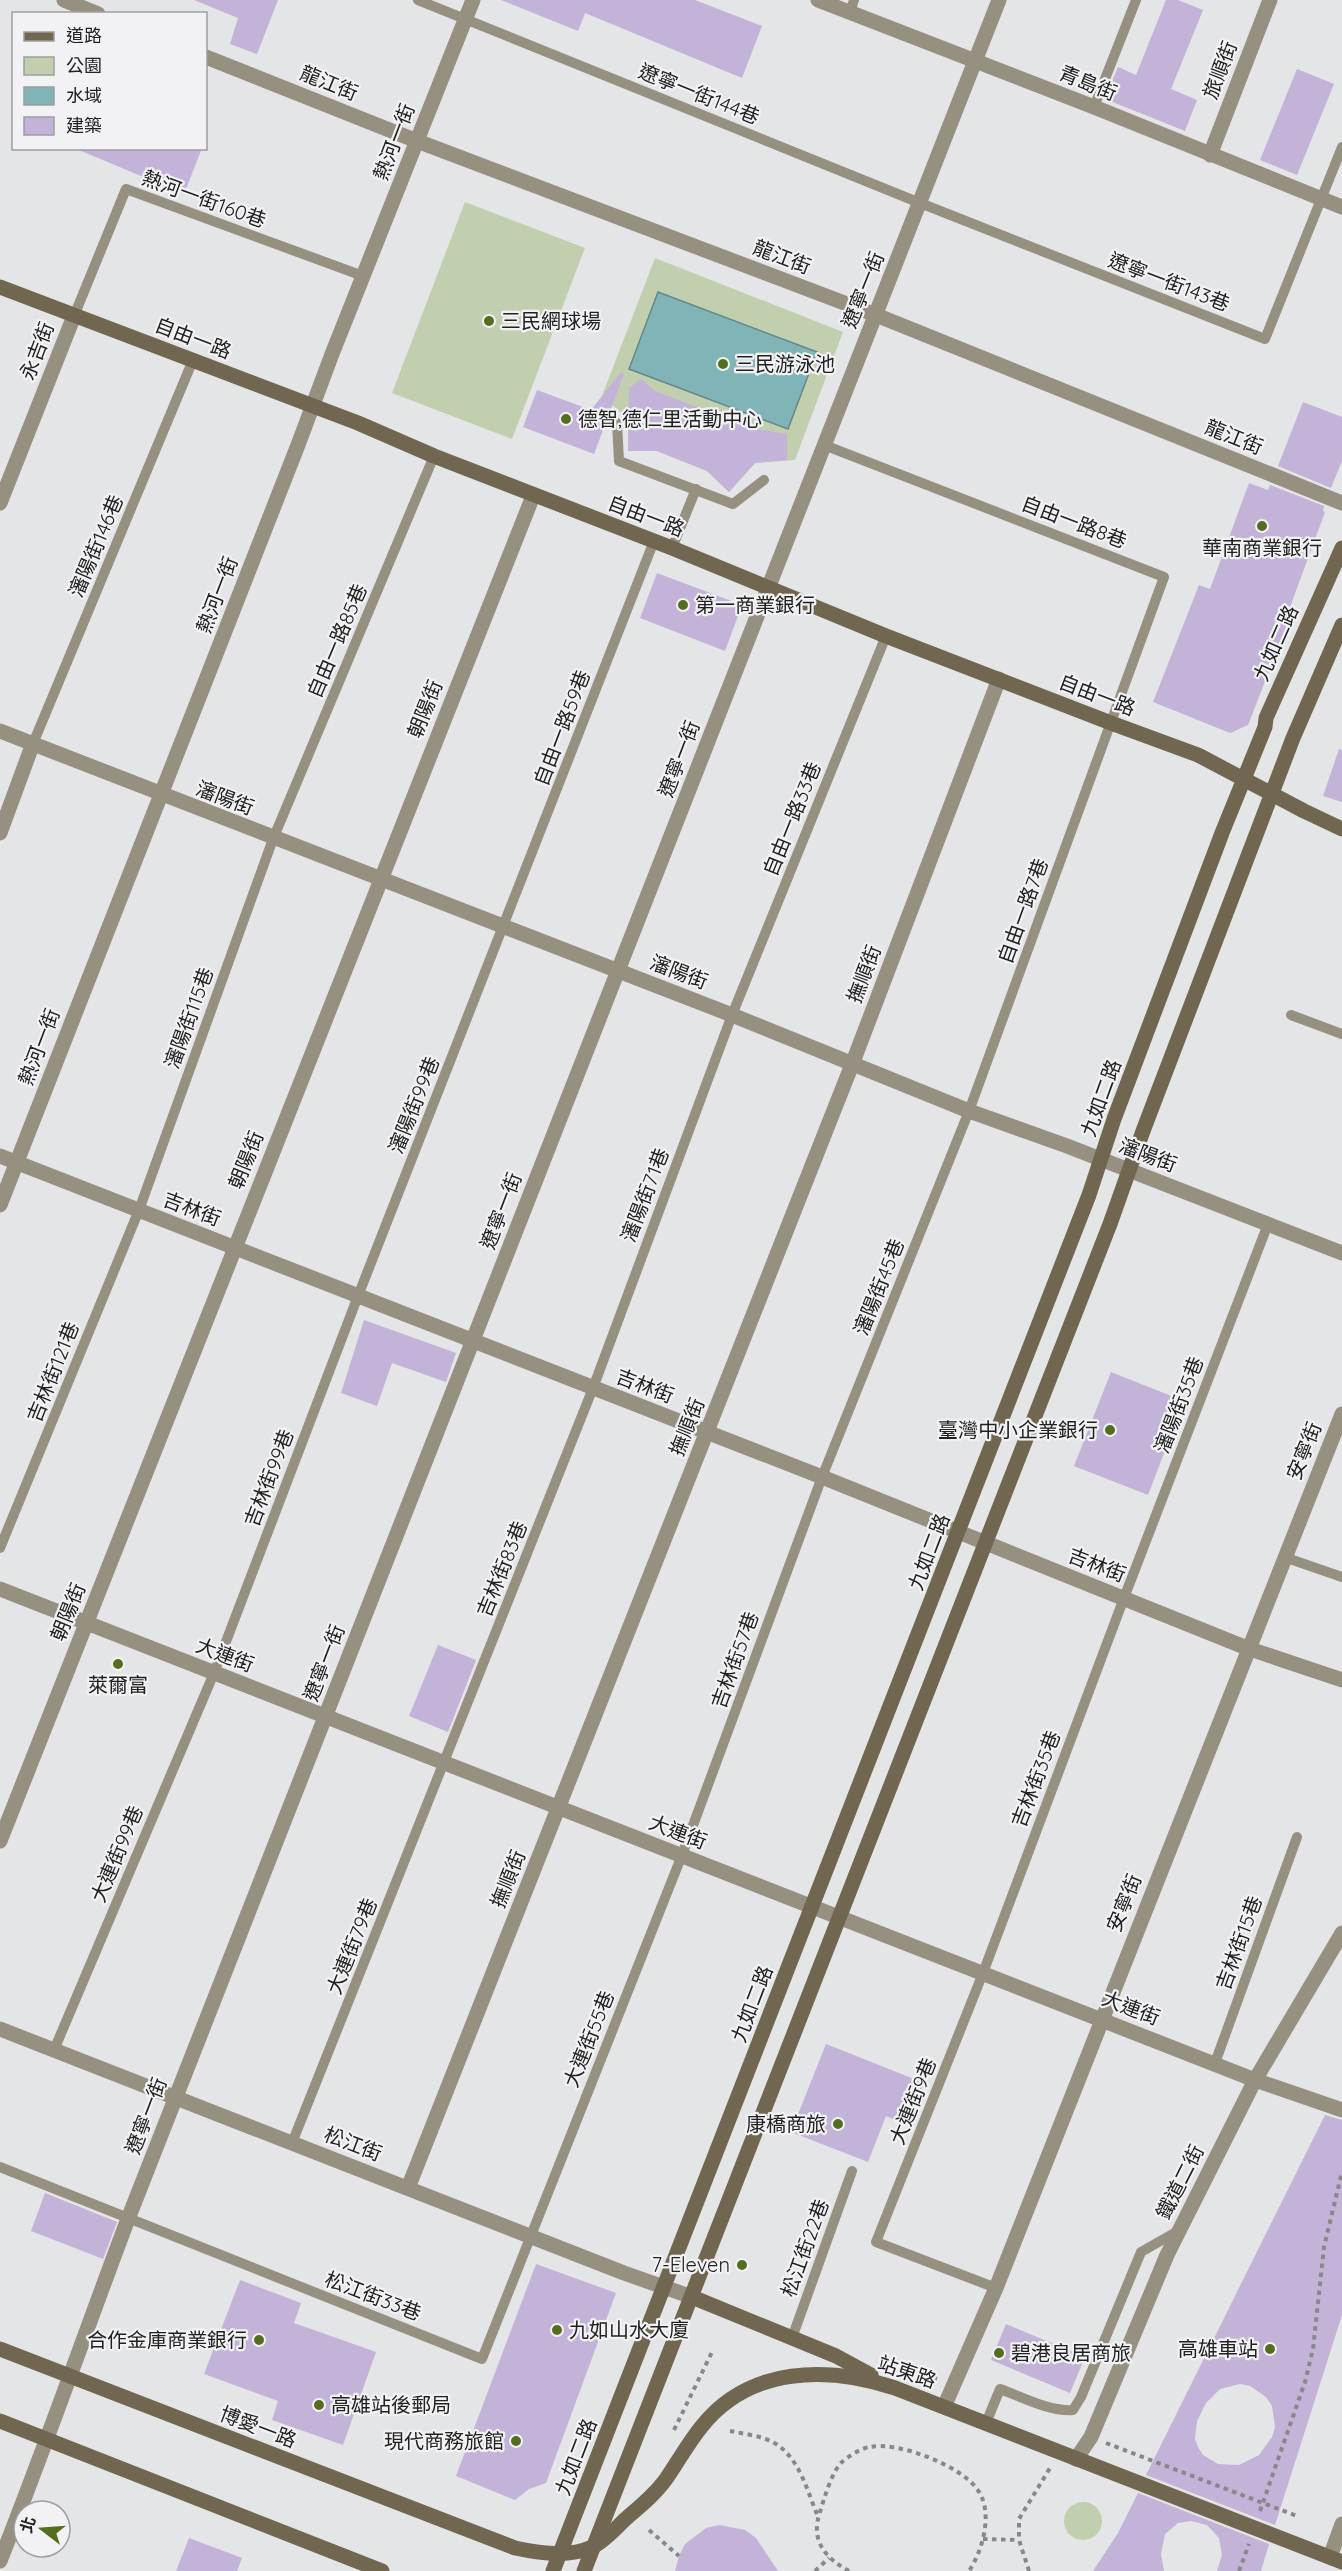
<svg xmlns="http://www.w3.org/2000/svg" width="1342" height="2571" viewBox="0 0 1342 2571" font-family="Quicksand,'Noto Sans TC',sans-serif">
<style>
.green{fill:#c2cfaf}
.water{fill:#81b4b6;stroke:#648889;stroke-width:1.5}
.building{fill:#c3b3d8;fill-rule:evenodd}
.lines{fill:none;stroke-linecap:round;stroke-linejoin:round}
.path{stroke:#878888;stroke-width:4;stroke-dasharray:4.5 4.5;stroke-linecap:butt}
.lane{stroke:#969080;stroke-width:10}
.street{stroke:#969080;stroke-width:15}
.secondary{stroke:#716750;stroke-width:15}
.poi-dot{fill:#546e21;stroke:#f2f2f4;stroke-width:2}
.labels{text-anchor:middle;stroke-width:4.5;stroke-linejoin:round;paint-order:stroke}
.street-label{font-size:20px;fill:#202121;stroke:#f2f2f4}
.poi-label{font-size:20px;fill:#202121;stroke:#f2f2f4;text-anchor:start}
</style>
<rect width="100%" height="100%" fill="#e4e5e6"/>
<g class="green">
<path d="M465,202L585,248L512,439L392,393Z"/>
<path d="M655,258L843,332L795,460L755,463L729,492L707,471L657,451H628V419L602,396Z"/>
<circle cx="1083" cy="2521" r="19"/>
</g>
<path class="water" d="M658,292L817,352L788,429L629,369Z"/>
<g class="building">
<path d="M194,0H278L257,54L230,44L238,18Z"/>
<path d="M501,0H695L762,26L742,78L585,13L578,31Z"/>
<path d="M1166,0H1178L1203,10L1171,89L1197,100L1185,131L1105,99L1118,67L1136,75Z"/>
<path d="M1297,69L1334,84L1297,175L1260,160Z"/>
<path d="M74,148H202L184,194Z"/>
<path d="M621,372L624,374L594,454L523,427L537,390L591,410Z"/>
<path d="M641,379L655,391L751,428L787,434V460L755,463L729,492L707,471L657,451H628L629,388Z"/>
<path d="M1303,402L1342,417V461L1331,488L1278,466Z"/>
<path d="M1249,483L1268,490L1270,485L1324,506L1323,511L1325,512L1286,618L1289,620L1248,725L1230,733L1153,702L1199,585L1210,589Z"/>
<path d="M657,573L742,605L725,651L640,618Z"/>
<path d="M1339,749L1342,750V802L1323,796Z"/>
<path d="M364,1320L456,1353L446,1382L392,1363L377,1406L341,1393Z"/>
<path d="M1111,1372L1184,1401L1148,1495L1074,1466Z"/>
<path d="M438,1645L476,1660L448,1732L409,1716Z"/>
<path d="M826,2044L924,2083L907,2125L886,2116L868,2162L791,2132Z"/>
<path d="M1325,2115L1342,2120V2315L1275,2525L1146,2475ZM1240,2384L1250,2386L1266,2397L1272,2406L1275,2427L1272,2437L1259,2455L1239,2465L1218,2464L1203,2455L1198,2447L1195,2439L1197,2421L1206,2403L1220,2389Z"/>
<path d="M45,2193L117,2222L103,2259L31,2231Z"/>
<path d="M536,2264L616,2293L546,2483L529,2489L515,2500L456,2476Z"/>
<path d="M240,2280L301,2303L294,2323L376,2352L343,2445L272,2420L278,2401L204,2374Z"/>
<path d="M1006,2324L1085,2357L1070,2393L991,2360Z"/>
<path d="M1138,2493L1269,2544L1261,2571H1217L1222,2555L1219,2538L1207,2525L1191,2521L1178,2523L1165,2534L1161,2554L1164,2571H1093L1118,2533Z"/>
<path d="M719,2525L745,2530L756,2538L778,2571H675L679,2556L685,2544L706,2528Z"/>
<path d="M189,2538L242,2558L237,2571H176Z"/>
</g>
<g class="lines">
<g class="path">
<path d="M884,2362L937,2379"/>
<path d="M674,2430L713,2350"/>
<path d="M730,2431C745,2434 763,2436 776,2444C800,2459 808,2493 818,2517"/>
<path d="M1106,2443L1297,2516"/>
<path d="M1260,2511L1305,2382L1313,2349L1324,2247L1342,2172"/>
<path d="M649,2530L679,2556"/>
<path d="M983,2539L1019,2540"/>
<path d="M815,2571L829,2558"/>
<path d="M849,2571C825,2558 810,2540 820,2512C824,2499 832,2471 842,2462C849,2456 861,2448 870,2447C898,2441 961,2466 977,2489C994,2511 983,2550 969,2571"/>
<path d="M1029,2571L1019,2540V2519L1050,2468"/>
<path d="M1239,2571L1249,2544"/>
</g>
<g class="lane">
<path d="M418,0L920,203L1265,339L1342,147"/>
<path d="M850,12L854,0"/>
<path d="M1094,107L1136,0"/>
<path d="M74,316L126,189L363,276"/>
<path d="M617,423L619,461L733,504L764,480"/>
<path d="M672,548L696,489"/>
<path d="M32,746L193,360"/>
<path d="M1291,1015L1342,1034"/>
<path d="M0,1548L139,1210L273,839L434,456"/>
<path d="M1284,1557L1342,1577"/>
<path d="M54,2050L214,1673L358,1296L654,541"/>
<path d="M1215,2063L1297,1837"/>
<path d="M292,2143L593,1388L732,1015L886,636"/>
<path d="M0,2167L482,2359L682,1855L822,1477L969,1111L1164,577L824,445"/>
<path d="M996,2288L876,2242L983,1973L1124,1598L1268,1224"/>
<path d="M792,2338L852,2171"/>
<path d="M986,2423L1000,2389C1022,2397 1050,2412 1073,2410L1081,2397L1141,2252L1178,2231"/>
</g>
<g class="street">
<path d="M64,0L98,14"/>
<path d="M818,0L1094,107L1342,207"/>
<path d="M206,57L417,141L876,315L1342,503"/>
<path d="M1210,155L1270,0"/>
<path d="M0,503L74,316"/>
<path d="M0,731L732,1015L969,1111L1067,1146L1342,1253"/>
<path d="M0,833L32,746"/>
<path d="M0,1156L822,1477L1247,1648L1342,1680"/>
<path d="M0,1205L298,445L332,354L473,0"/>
<path d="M0,1589L1255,2080L1342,2110"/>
<path d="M0,1841L533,496"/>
<path d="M0,2029L624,2273L692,2297"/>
<path d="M408,2188L853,1062L999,679"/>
<path d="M944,2407L996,2288L1342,1414"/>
<path d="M1076,2459L1091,2437L1167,2255L1255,2080L1342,1933"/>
<path d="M1330,2557L1342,2524"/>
<path d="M0,2561C45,2448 85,2333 128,2219L999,0"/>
</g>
<g class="secondary">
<path d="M0,287L358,423L434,456L672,548L886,636L1111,723L1198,755L1304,811L1342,829"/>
<path d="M692,2297L836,2356L871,2375"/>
<path d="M0,2349L515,2548C539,2553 568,2558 592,2547C606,2541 619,2524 630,2515C643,2504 656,2493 666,2479C678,2462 688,2443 702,2426C750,2366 828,2366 895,2388L1342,2562"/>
<path d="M0,2421L382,2571"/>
<path d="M553,2571L1089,1195L1114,1119L1222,833L1265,727L1266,718L1342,548"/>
<path d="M584,2571L1110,1224L1143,1131L1293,738L1342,625"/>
</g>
</g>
<g class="poi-dot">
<circle cx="489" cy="321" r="6"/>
<circle cx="723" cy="364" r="6"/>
<circle cx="566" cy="419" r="6"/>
<circle cx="1262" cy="526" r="6"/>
<circle cx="683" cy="605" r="6"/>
<circle cx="1110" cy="1430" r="6"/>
<circle cx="118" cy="1664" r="6"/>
<circle cx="838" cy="2124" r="6"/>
<circle cx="742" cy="2265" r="6"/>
<circle cx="557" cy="2330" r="6"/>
<circle cx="259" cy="2340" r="6"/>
<circle cx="1270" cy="2349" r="6"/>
<circle cx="999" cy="2353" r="6"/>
<circle cx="319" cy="2405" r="6"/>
<circle cx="516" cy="2441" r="6"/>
</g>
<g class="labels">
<g class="street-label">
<text transform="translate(1220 70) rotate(-69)" y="7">旅順街</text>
<text transform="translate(329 83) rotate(22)" y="7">龍江街</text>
<text transform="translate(1088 83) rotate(22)" y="7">青島街</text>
<text transform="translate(699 94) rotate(22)" y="7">遼寧一街144巷</text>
<text transform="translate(394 142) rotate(-69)" y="7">熱河一街</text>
<text transform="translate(204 199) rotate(20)" y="7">熱河一街160巷</text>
<text transform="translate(782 257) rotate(21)" y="7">龍江街</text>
<text transform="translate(1169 282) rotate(21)" y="7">遼寧一街143巷</text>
<text transform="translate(863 290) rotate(-68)" y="7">遼寧一街</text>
<text transform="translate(193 338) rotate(21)" y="7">自由一路</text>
<text transform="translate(37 351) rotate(-69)" y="7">永吉街</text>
<text transform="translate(1234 437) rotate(22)" y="7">龍江街</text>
<text transform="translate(646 516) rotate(21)" y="7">自由一路</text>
<text transform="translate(1074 522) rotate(21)" y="7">自由一路8巷</text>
<text transform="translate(96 546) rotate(-67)" y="7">瀋陽街146巷</text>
<text transform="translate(217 595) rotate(-69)" y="7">熱河一街</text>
<text transform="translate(337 641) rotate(-67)" y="7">自由一路85巷</text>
<text transform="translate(1276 643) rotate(-66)" y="7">九如二路</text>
<text transform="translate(1097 695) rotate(21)" y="7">自由一路</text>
<text transform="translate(425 709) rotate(-68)" y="7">朝陽街</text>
<text transform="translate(562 728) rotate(-69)" y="7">自由一路59巷</text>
<text transform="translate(679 759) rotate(-69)" y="7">遼寧一街</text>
<text transform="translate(225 798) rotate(21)" y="7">瀋陽街</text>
<text transform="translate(792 819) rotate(-68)" y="7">自由一路33巷</text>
<text transform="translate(1023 911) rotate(-70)" y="7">自由一路7巷</text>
<text transform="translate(679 972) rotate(21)" y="7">瀋陽街</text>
<text transform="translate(864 974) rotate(-69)" y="7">撫順街</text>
<text transform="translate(189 1018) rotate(-70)" y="7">瀋陽街115巷</text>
<text transform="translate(39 1047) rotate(-69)" y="7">熱河一街</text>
<text transform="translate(1101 1098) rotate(-70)" y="7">九如二路</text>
<text transform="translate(414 1105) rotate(-68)" y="7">瀋陽街99巷</text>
<text transform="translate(1148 1155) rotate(21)" y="7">瀋陽街</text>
<text transform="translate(246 1160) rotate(-68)" y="7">朝陽街</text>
<text transform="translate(645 1195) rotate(-69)" y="7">瀋陽街71巷</text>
<text transform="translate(192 1209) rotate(21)" y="7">吉林街</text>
<text transform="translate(501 1211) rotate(-69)" y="7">遼寧一街</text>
<text transform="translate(879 1287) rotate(-68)" y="7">瀋陽街45巷</text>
<text transform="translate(53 1372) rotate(-68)" y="7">吉林街121巷</text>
<text transform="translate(645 1386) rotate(21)" y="7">吉林街</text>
<text transform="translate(1179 1405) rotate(-69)" y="7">瀋陽街35巷</text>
<text transform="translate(687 1427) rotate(-68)" y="7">撫順街</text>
<text transform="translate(1304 1451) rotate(-68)" y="7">安寧街</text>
<text transform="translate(269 1478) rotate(-69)" y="7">吉林街99巷</text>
<text transform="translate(929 1552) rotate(-69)" y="7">九如二路</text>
<text transform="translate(1097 1565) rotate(21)" y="7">吉林街</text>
<text transform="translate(502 1569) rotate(-68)" y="7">吉林街83巷</text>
<text transform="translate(68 1612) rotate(-68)" y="7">朝陽街</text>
<text transform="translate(225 1655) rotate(21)" y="7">大連街</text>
<text transform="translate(735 1660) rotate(-70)" y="7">吉林街57巷</text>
<text transform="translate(324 1663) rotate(-69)" y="7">遼寧一街</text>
<text transform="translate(1036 1779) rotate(-69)" y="7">吉林街35巷</text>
<text transform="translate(678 1832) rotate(21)" y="7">大連街</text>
<text transform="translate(117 1854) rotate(-67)" y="7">大連街99巷</text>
<text transform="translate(508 1879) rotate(-68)" y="7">撫順街</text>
<text transform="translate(1124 1903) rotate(-68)" y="7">安寧街</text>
<text transform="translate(1239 1943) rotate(-70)" y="7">吉林街15巷</text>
<text transform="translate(352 1946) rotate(-68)" y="7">大連街79巷</text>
<text transform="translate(752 2004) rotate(-69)" y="7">九如二路</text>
<text transform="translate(1131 2008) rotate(21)" y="7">大連街</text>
<text transform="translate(589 2039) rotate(-68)" y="7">大連街55巷</text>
<text transform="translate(913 2101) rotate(-68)" y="7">大連街9巷</text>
<text transform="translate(146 2116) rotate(-69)" y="7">遼寧一街</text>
<text transform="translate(353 2144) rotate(21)" y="7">松江街</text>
<text transform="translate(1180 2182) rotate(-63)" y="7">鐵道二街</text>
<text transform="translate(805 2248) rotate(-70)" y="7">松江街22巷</text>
<text transform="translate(373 2296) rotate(21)" y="7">松江街33巷</text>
<text transform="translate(907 2372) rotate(19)" y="7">站東路</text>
<text transform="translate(258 2427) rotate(21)" y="7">博愛一路</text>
<text transform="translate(576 2457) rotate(-69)" y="7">九如二路</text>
</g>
<g class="poi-label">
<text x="501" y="328">三民網球場</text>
<text x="735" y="371">三民游泳池</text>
<text x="578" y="426">德智,德仁里活動中心</text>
<text x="1262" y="555" text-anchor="middle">華南商業銀行</text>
<text x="695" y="612">第一商業銀行</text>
<text x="1098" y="1437" text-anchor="end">臺灣中小企業銀行</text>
<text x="118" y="1692" text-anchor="middle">萊爾富</text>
<text x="826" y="2131" text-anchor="end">康橋商旅</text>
<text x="730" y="2272" text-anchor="end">7-Eleven</text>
<text x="569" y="2337">九如山水大廈</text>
<text x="247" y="2347" text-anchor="end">合作金庫商業銀行</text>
<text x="1258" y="2356" text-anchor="end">高雄車站</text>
<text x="1011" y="2360">碧港良居商旅</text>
<text x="331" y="2412">高雄站後郵局</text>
<text x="504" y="2448" text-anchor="end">現代商務旅館</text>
</g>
</g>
<rect x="12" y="12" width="195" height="138" fill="#f2f2f4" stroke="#9e9ea0" stroke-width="1.5"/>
<rect x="24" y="32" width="30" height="9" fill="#716750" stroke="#9e9ea0" stroke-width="1.5"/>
<text x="66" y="42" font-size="18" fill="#202121">道路</text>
<rect x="24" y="57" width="30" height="18" fill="#c2cfaf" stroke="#9e9ea0" stroke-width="1.5"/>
<text x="66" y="72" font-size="18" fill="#202121">公園</text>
<rect x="24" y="87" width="30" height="18" fill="#81b4b6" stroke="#9e9ea0" stroke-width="1.5"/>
<text x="66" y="102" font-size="18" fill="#202121">水域</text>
<rect x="24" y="117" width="30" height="18" fill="#c3b3d8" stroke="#9e9ea0" stroke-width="1.5"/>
<text x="66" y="132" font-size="18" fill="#202121">建築</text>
<g transform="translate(42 2529) rotate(287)"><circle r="28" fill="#f2f2f4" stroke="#9e9ea0" stroke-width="1.5"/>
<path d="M0-4.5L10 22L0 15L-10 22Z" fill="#546e21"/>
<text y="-9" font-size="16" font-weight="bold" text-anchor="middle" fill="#202121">北</text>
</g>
</svg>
